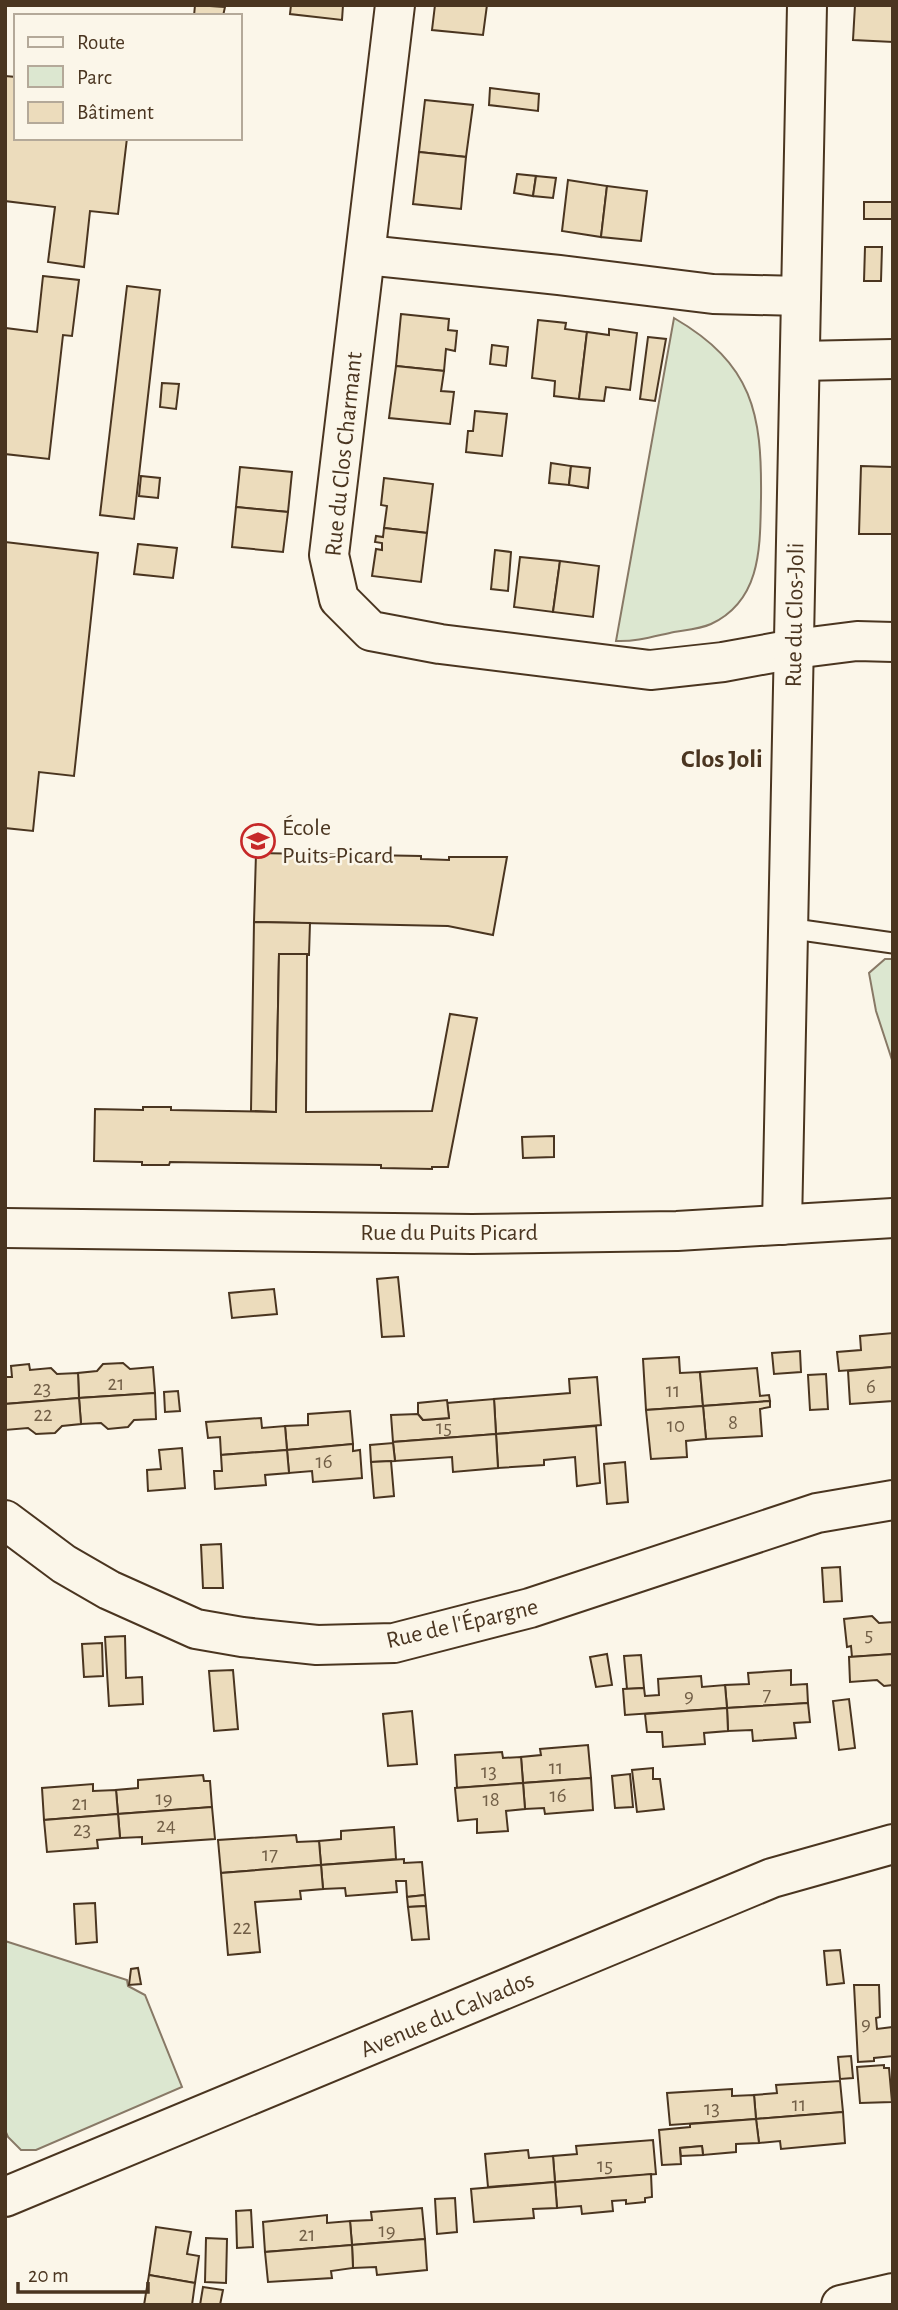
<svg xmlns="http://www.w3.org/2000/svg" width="898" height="2310" viewBox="0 0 898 2310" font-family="'Alegreya Sans',sans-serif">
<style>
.green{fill:#dce7d0;stroke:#887966;stroke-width:2}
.building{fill:#ecdcbc;stroke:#4a3520;stroke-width:2}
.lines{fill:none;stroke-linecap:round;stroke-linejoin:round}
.service-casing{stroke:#4a3520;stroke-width:23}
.minor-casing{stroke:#4a3520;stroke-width:42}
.tertiary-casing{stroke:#4a3520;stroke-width:42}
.service{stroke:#fbf6e9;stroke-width:19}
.minor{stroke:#fbf6e9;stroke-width:38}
.tertiary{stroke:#fbf6e9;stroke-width:38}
.labels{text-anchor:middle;stroke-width:5;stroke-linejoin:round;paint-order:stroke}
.number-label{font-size:21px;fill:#725f47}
.street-label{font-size:24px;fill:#4a3520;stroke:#fbf6e9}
.poi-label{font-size:24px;fill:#4a3520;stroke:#fbf6e9;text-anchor:start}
.neighbourhood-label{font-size:26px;font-weight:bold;fill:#4a3520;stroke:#fbf6e9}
</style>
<rect width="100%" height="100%" fill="#fbf6e9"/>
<g class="green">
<path d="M674,318C753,364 762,413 761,498C760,546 762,600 711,624C700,629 686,630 674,632C655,636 636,642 616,641Z"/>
<path d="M885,959H893V1063L876,1011L869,973Z"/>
<path d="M5,1941L127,1980L128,1986L145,1995L182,2087L36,2150H21L8,2137L5,2130Z"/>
</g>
<g class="building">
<path d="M195,5L225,7L223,16H194Z"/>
<path d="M291,5H343L342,20L290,14Z"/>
<path d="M435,5H487L483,35L432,30Z"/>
<path d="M855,5H893V42L853,40Z"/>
<path d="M5,76L16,77V138H127L118,214L90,211L84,267L48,262L55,207L5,201Z"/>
<path d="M490,88L539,94L538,111L489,105Z"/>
<path d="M425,100L473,105L466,157L419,152Z"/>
<path d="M419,152L466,157L461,209L413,204Z"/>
<path d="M517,174L536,176L533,196L514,193Z"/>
<path d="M536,176L556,178L553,198L533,196Z"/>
<path d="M568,180L607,186L601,237L562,231Z"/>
<path d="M607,186L647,191L641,241L601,237Z"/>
<rect x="864" y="202" width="29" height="17"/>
<path d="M865,247H882L881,281H864Z"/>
<path d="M43,276L79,280L72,336L63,335L49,459L5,454V328L37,332Z"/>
<path d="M127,286L160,290L134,519L100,515Z"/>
<path d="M401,314L449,319L448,330L457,331L455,351L446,349L444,371L396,366Z"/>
<path d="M538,320L566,323L565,329L587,332L579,399L554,396L555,381L532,378Z"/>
<path d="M609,329L637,333L630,390L606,387L604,401L579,399L587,332L609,335Z"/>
<path d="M648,337L666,339L655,401L640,399Z"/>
<path d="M492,345L508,347L506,366L490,364Z"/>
<path d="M396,366L444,371L441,391L454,392L450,424L389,418Z"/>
<path d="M162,383L179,384L176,409L160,407Z"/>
<path d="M475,411L507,414L502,456L466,452L468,431H473Z"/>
<path d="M551,463L571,466L569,485L549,483Z"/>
<path d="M571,466L590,468L588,488L569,485Z"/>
<path d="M861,466L893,467V534H859Z"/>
<path d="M240,467L292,472L288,512L236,507Z"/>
<path d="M141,476L160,478L158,498L139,496Z"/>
<path d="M384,478L433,484L427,533L384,528L387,506L381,505Z"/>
<path d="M236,507L288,512L283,552L232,547Z"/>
<path d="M384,528L427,533L421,582L372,576L376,549L382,550V543L375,542L376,536L383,537Z"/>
<path d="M5,542L98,553L74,776L39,772L33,831L5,828Z"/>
<path d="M138,544L177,548L173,578L134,574Z"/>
<path d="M495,550L511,552L508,591L491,589Z"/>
<path d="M520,557L560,561L553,612L514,607Z"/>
<path d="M560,561L599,566L593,617L553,612Z"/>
<path d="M256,853L421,856V859L449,860V857H507L493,935L448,926L254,922Z"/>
<path d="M254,922L310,923L309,955L279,954L276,1112L251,1111Z"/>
<path d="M279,954H307L306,1112L432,1111L450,1014L477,1018L448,1167H432V1169L381,1168V1165L170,1162L169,1165H142V1162L94,1161L95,1109L143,1110V1107H171V1110L276,1112Z"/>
<path d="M554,1136V1157L523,1158L522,1137Z"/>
<path d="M398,1277L404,1336L382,1337L377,1279Z"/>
<path d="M274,1289L277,1314L232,1318L229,1293Z"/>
<path d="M893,1333V1367L839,1371L837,1352L861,1350L860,1336Z"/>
<path d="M800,1351L801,1372L774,1374L772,1353Z"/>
<path d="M679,1357L680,1373L700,1372L703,1406L646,1410L643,1359Z"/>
<path d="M123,1363L130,1369L153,1367L155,1393L79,1398L78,1373L97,1371L103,1364Z"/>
<path d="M29,1364L30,1370L51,1368L57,1374L78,1373L79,1398L5,1404V1377H12L11,1366Z"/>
<path d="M893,1367V1401L850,1404L848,1371Z"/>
<path d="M757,1368L760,1396L769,1395L770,1401L703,1406L700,1372Z"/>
<path d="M826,1374L828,1409L810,1410L808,1375Z"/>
<path d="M597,1377L601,1425L496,1434L494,1399L570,1393L569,1379Z"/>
<path d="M178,1391L180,1411L165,1412L164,1392Z"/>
<path d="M155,1393L156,1419L134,1420L128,1427L108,1429L101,1423L81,1424L79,1398Z"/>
<path d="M79,1398L81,1424L62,1426L55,1433L36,1434L28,1428L5,1430V1404Z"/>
<path d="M494,1399L496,1434L393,1442L391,1415L418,1414L423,1420L449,1418L447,1403Z"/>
<path d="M447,1400L449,1418L423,1420L418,1414V1403Z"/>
<path d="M770,1401V1407L760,1409L762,1436L706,1439L703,1406Z"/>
<path d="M703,1406L706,1439L686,1441L687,1457L651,1459L646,1410Z"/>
<path d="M350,1411L353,1444L287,1450L285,1426L308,1425V1414Z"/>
<path d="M261,1418L262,1428L285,1426L287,1450L221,1455L220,1437L208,1438L206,1422Z"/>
<path d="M596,1426L600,1483L577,1486L575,1457L544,1460V1465L498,1468L496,1434Z"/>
<path d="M496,1434L498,1468L453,1472L452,1457L395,1461L393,1442Z"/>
<path d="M393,1443L395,1461L371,1462L370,1445Z"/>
<path d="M353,1444V1451L360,1450L362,1478L313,1482L312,1471L289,1473L287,1450Z"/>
<path d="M182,1448L185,1488L148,1491L147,1470L161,1469L159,1450Z"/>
<path d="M287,1450L289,1473L265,1475L266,1485L215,1489L214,1471H222L221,1455Z"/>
<path d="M391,1461L394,1496L374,1498L371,1462Z"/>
<path d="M625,1462L628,1502L607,1504L604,1464Z"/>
<path d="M221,1544L223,1588H203L201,1545Z"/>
<path d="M840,1567L842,1601L824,1602L822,1568Z"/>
<path d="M872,1616L879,1623L893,1622V1654L852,1657L851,1646L847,1647L844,1619Z"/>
<path d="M125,1636L126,1678L142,1677L143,1704L109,1706L105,1637Z"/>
<path d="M102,1643L103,1676L84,1677L82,1644Z"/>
<path d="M607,1654L612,1685L596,1687L590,1657Z"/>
<path d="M893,1654V1685L884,1686L877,1680L850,1682L849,1657Z"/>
<path d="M641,1655L644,1688L627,1689L624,1656Z"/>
<path d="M233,1670L238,1729L214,1731L209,1671Z"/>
<path d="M791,1670V1685L807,1684L808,1703L727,1708L725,1685L749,1684L748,1673Z"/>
<path d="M701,1676L702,1687L725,1685L727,1708L625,1715L623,1689L644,1688L645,1696L659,1695L658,1679Z"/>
<path d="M849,1699L855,1748L839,1750L833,1701Z"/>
<path d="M808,1703L810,1722L794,1723L796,1738L753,1741L752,1730L728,1731L727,1708Z"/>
<path d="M727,1708L728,1731L704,1733L705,1744L663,1747L662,1732H647L645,1714Z"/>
<path d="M412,1711L417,1764L388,1766L383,1714Z"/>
<path d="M588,1745L591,1778L523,1783L521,1757L541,1755L540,1749Z"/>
<path d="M502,1752L503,1758L521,1757L523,1783L457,1788L455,1755Z"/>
<path d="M653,1768V1779H660L664,1809L637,1812L632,1770Z"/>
<path d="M630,1774L633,1807L615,1808L612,1776Z"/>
<path d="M203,1775L204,1781H210L212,1807L118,1814L116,1790L138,1788V1780Z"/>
<path d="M591,1778L593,1810L545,1814L544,1808L525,1809L523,1783Z"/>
<path d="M523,1783L525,1809L506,1811L508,1831L477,1833V1819L458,1821L455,1788Z"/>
<path d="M93,1784V1791L116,1790L118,1814L44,1820L42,1788Z"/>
<path d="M212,1807L215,1839L142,1844V1837L120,1838L118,1814Z"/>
<path d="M118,1814L120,1838L97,1840L98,1848L47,1852L44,1820Z"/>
<path d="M394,1827L396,1859L321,1865L319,1841L341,1839V1831Z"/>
<path d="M296,1835L297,1842L319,1841L321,1865L221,1873L218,1840Z"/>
<path d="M404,1859V1863L422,1862L425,1895L407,1897L406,1881H396L397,1892L346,1896L345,1888L323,1889L321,1865Z"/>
<path d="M321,1865L323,1889L300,1891L301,1899L255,1902L260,1952L228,1955L221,1873Z"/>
<path d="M425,1895L426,1906L408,1907L407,1897Z"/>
<path d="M95,1903L97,1942L76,1944L74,1904Z"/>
<path d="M426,1906L429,1939L412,1940L408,1907Z"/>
<path d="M840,1950L844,1983L827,1985L824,1951Z"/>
<path d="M138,1968L141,1984L129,1985L131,1969Z"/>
<path d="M854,1985H879L880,2017L876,2018L877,2029L893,2027V2059V2056L874,2058V2061L858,2062Z"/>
<path d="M851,2056L853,2078L840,2079L838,2057Z"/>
<path d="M884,2065V2068H889L892,2102L860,2103L857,2067Z"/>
<path d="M840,2081L843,2112L756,2119L754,2095L777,2093L776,2085Z"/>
<path d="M732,2089V2096L754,2095L756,2119L670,2125L667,2093Z"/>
<path d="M843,2112L845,2143L781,2149L780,2141L759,2143L756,2119Z"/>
<path d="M756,2119L759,2143L736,2144V2152L703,2155L702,2146L680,2148L681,2164L662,2165L659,2130L690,2127V2124Z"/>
<path d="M653,2140L656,2174L555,2182L553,2156L577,2154L576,2146Z"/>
<path d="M702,2146L703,2155L681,2156L680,2148Z"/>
<path d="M528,2150L529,2158L553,2156L555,2182L488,2187L485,2154Z"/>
<path d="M651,2174L652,2197L645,2198V2202L626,2204V2200L612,2201L613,2211L582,2214L581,2206L557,2208L555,2182Z"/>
<path d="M555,2182L557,2208L533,2209L534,2218L474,2222L471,2189Z"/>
<path d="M455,2198L457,2232L437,2234L435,2199Z"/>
<path d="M422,2208L425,2239L352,2245L350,2221L372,2220L371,2212Z"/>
<path d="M251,2210L253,2247L237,2248L236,2211Z"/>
<path d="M327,2215V2223L350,2221L352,2245L265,2252L263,2222Z"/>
<path d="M156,2227L191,2232L187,2254L199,2256L195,2283L149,2275Z"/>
<path d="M206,2238L227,2239L226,2283L205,2282Z"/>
<path d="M425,2239L427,2270L377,2275L376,2267L353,2268L352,2245Z"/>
<path d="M352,2245L353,2268L331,2271L332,2278L268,2282L265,2252Z"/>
<path d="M149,2275L195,2283L192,2305H144Z"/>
<path d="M203,2287L223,2290L220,2305H200Z"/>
</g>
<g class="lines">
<g class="service-casing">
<path id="service" d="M787,928L893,943"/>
</g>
<g class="minor-casing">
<g id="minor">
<path d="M395,5L329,555L339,599L371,631L440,644L650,670L723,662L794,649L857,641L893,642"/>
<path d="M366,255L559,275L713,294L801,296"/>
<path d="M800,361L893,359"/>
<path d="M782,1225L807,5"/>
<path d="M5,1228L472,1234L677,1231L893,1218"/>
<path d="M5,1520L64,1564L109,1590L196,1629L242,1637L317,1645L394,1643L530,1608L817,1513L893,1500"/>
<path d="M841,2305L893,2293"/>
</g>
</g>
<g class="tertiary-casing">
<path id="tertiary" d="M5,2197L772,1878L893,1844"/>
</g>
<use href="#service" class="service"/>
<use href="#minor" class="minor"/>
<use href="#tertiary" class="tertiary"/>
</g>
<defs>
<g id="school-ring" transform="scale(1.75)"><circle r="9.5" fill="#fbf6e9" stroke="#c62828" stroke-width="1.5"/><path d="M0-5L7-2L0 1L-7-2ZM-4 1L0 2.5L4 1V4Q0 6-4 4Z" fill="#c62828"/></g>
</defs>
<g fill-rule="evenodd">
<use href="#school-ring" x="258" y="841"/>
</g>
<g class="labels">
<g class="number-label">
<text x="116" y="1390">21</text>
<text x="871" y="1393">6</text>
<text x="42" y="1395">23</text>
<text x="673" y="1397">11</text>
<text x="43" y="1421">22</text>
<text x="733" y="1429">8</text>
<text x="676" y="1432">10</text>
<text x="444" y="1434">15</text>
<text x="324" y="1468">16</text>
<text x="869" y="1641">5</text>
<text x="767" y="1701">7</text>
<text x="689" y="1702">9</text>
<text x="556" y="1774">11</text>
<text x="489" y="1778">13</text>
<text x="558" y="1802">16</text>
<text x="164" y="1805">19</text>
<text x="491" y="1806">18</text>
<text x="80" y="1810">21</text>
<text x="166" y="1832">24</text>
<text x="82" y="1836">23</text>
<text x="270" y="1861">17</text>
<text x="242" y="1934">22</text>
<text x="866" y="2030">9</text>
<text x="799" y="2111">11</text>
<text x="712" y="2115">13</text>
<text x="605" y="2172">15</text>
<text x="387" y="2237">19</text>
<text x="307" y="2241">21</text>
</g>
<g class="street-label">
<text transform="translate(343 454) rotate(-84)" y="8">Rue du Clos Charmant</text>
<text transform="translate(794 615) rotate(-89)" y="8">Rue du Clos-Joli</text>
<text x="449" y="1240">Rue du Puits Picard</text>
<text transform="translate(462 1623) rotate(-13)" y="8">Rue de l'Épargne</text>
<text transform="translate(447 2014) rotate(-23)" y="8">Avenue du Calvados</text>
</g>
<g class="poi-label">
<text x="282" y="835">École<tspan x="282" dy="28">Puits-Picard</tspan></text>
</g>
<g class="neighbourhood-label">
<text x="722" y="767">Clos Joli</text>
</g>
</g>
<rect width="898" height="2310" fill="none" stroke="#4a3520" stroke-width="14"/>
<rect x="14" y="14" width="228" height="126" fill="#fbf6e9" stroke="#b4a999" stroke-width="2"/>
<rect x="28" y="37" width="35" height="10" fill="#fbf6e9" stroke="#b4a999" stroke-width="2"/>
<text x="77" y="49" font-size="21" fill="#4a3520">Route</text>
<rect x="28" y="66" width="35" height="21" fill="#dce7d0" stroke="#b4a999" stroke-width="2"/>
<text x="77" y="84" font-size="21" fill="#4a3520">Parc</text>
<rect x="28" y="102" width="35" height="21" fill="#ecdcbc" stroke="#b4a999" stroke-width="2"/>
<text x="77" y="119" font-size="21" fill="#4a3520">Bâtiment</text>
<path d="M18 2282v10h130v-10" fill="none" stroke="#4a3520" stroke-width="3.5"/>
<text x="28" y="2282" font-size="21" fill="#4a3520" stroke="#fbf6e9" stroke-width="5" paint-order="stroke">20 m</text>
</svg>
